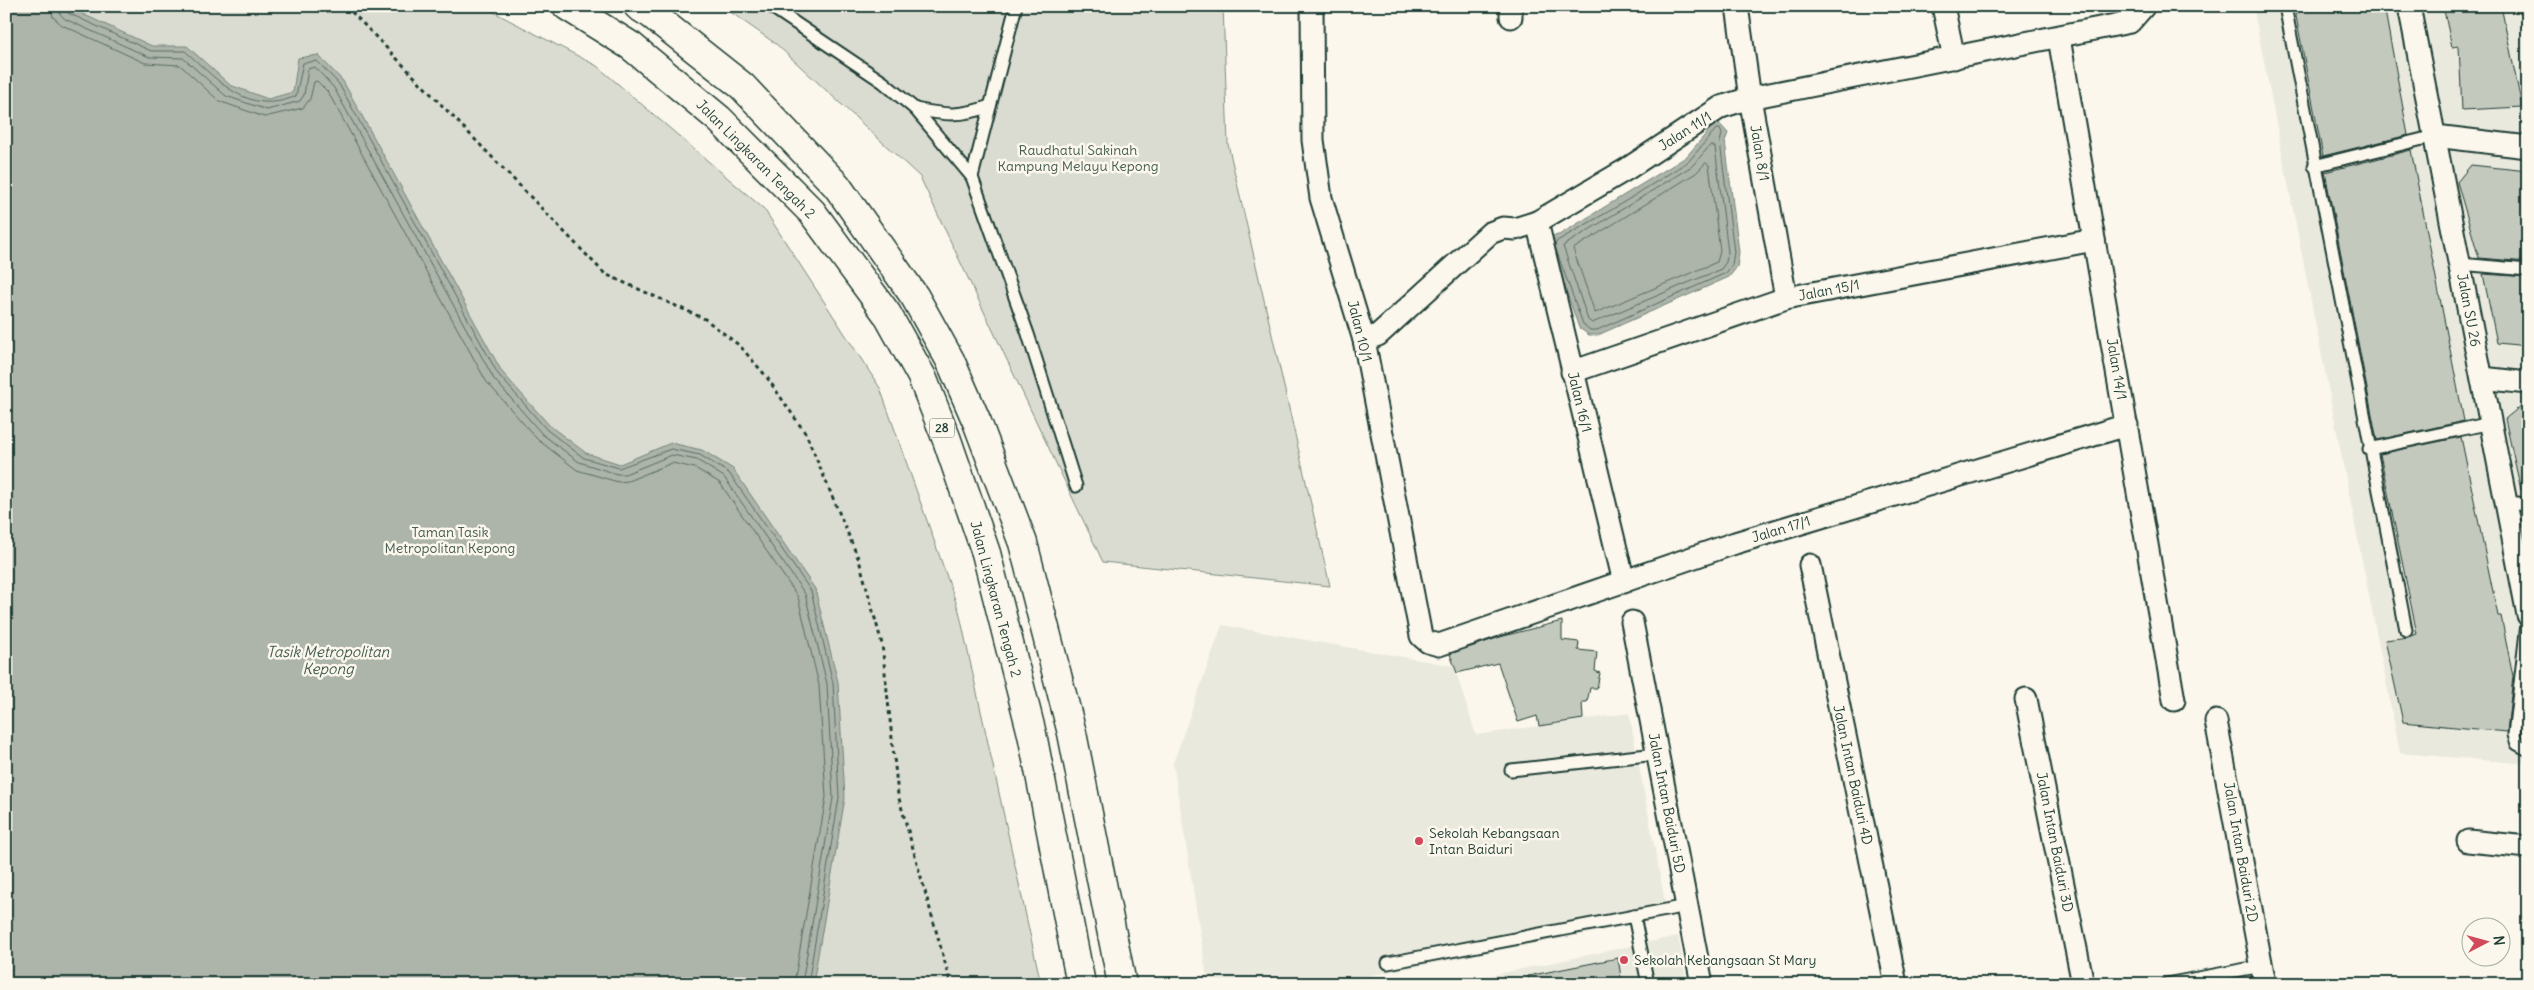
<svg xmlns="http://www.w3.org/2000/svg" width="2534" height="990" viewBox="0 0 2534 990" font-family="Delius,sans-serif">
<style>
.built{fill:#eae9de}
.green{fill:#dbdcd1;stroke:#7d8c82}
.water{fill:#adb4aa;stroke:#74847b}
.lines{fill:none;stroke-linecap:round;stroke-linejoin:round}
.shore{stroke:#586d63;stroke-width:1}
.building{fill:#c4c9be;stroke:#1f3d34}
.service-casing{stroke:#1f3d34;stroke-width:15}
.minor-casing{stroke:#1f3d34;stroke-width:25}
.trunk-casing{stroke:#1f3d34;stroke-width:31}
.path{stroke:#1f3d34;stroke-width:3;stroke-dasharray:4 4;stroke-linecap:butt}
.service{stroke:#fbf7ec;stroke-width:11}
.minor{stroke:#fbf7ec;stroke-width:21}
.trunk{stroke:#fbf7ec;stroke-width:28}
.poi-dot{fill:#d1495b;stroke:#fbf7ec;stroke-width:2}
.labels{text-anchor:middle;stroke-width:5;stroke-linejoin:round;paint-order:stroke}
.shield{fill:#fbf7ec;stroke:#61756b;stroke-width:1}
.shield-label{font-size:12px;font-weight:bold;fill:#1f3d34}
.street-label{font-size:14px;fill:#1f3d34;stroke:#fbf7ec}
.park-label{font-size:14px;fill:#455d53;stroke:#fbf7ec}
.poi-label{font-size:14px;fill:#1f3d34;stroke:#fbf7ec;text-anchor:start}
.water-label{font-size:15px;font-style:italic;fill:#425b52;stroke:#fbf7ec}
</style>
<rect width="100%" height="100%" fill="#fbf7ec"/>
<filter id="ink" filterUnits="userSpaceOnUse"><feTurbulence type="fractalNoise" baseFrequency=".02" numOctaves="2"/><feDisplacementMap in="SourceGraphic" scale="10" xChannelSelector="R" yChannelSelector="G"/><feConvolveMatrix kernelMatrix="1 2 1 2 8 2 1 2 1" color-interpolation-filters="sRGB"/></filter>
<g filter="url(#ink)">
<g class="built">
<path d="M2253,6H2528V764L2400,753Z"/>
<path d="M1222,625L1454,666L1476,735L1629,713L1668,918L1326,984H1208L1173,763Z"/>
<path d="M1678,936L1687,984H1451Z"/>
</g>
<g class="green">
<path d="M6,6H482L597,66L764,209L880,388L959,611L1041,984H6Z"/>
<path d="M722,6H1223L1228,144L1330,586L1103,562L920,177L776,44Z"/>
</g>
<g class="water">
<path d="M6,6H65L152,46H187L230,85L268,99L293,92L298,58L318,55L343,81L502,372L550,426L586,453L620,464L671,443L702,450L733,469L815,589L838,682L845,798L813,984H6Z"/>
<path d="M1717,121L1728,133L1725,141L1739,252L1737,267L1729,277L1598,335H1589L1579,328L1553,253L1551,236L1559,235L1686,157Z"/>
</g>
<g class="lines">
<g class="shore">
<path d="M51,6L53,17L62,25L145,63L180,65L219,101L264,117L303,108L310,99L314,82L317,81L328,92L486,381L537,439L577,470L618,482L628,481L672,463L695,468L720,483L798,597L819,685L826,797L794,984"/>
<path d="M58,6L60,14L65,19L149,57L183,58L226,96L267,110L300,101L304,95L308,69L315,67L334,88L494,379L542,434L579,462L617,474H625L672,455L697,460L724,477L805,594L827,684L833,798L802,984"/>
<path d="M65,6L68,13L151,51H185C218,80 248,117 296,96L303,63L317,61L339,84L498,374L547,430L584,458L619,468L671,449L700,455L729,473L811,591L833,683L839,798L808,984"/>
<path d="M1711,145L1715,147L1728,252L1726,262L1721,269L1592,323L1588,320L1563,246L1692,166Z"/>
<path d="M1706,163L1709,165L1720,251L1717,262L1595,313L1573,249L1696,173Z"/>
<path d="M1555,245L1557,241L1613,209L1689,161L1716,129H1720L1722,134L1720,142L1734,252L1732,265L1726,273L1597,330H1590L1583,324L1555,247"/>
</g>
</g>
<g class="building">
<path d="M2294,6H2384L2408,135L2323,156Z"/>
<path d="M2443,6H2501L2522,107L2462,110L2459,46L2452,47Z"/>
<path d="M2411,150L2464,421L2377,440L2325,172Z"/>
<path d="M2471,165L2528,171V262L2479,258L2457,182Z"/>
<path d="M2483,274L2528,277V346L2497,343Z"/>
<path d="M2528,400V489L2521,490L2505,419Z"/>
<path d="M2461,437L2498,616H2501L2513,676L2507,732L2403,722L2385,640L2408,637L2417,634L2380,454Z"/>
<path d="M1562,621V640L1579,642L1578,650L1597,652L1595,671L1600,673L1597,688H1590L1587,702H1582L1583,719L1539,726L1537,716L1518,722L1498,663L1457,673L1450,654L1500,637Z"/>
<path d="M1618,958L1622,984H1529L1528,976Z"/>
</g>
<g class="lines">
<g class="service-casing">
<g id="service">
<path d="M770,6L883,82L915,109L972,177"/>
<path d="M1016,6L972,177L1028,334L1076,486"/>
<path d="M2285,6L2406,630"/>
<path d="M915,109C945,115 961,117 990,106"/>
<path d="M2314,166L2435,136"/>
<path d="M2460,264L2528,270"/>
<path d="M2369,449L2491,423"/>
<path d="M2506,502L2528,504"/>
<path d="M2528,615L2514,735L2517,744L2528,750"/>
<path d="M1511,770L1657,754"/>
<path d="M1634,916L1648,984"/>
<path d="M1388,963L1687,906"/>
<path d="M2166,984L2262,966"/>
</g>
</g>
<g class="minor-casing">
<g id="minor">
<path d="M1312,6L1313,140L1321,198L1364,340L1421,636L1428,642L1439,645L1735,543L2127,425"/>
<path d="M1511,6V17"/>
<path d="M1737,6L1750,98L1786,298"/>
<path d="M1943,6L1954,58"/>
<path d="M2409,6L2528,615"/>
<path d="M2059,38L2174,700"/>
<path d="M2435,136L2528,147"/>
<path d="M1537,222L1624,582"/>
<path d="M1364,340L1378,335L1490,233L1503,228L1515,229L1537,222L1627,169L1721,107L1750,98L2130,22L2144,6"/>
<path d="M1572,372L1786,298L2094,240"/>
<path d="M2482,378L2528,383"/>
<path d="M1810,565L1896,984"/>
<path d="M1632,622L1702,984"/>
<path d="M2026,699L2083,984"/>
<path d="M2216,721L2265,984"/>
<path d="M2468,841L2528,847"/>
</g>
</g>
<g class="trunk-casing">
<g id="trunk">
<path d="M567,6L631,46L719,119L812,212L887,314L922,377L947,440L986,553L1032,734L1081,984"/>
<path d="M638,6L651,14L742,86L837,186L915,297L950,360L977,422L1023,543L1072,733L1122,984"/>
</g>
</g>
<path class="path" d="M346,6L605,274L705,319L740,346L766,376L806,434L859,560L882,644L898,795L951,984"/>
<use href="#service" class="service"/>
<use href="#minor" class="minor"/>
<use href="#trunk" class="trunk"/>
</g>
</g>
<g class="poi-dot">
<circle cx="1419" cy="841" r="5"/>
<circle cx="1624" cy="960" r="5"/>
</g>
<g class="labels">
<rect class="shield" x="929.5" y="418.5" width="25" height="19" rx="4"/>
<g class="shield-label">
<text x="942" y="432">28</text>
</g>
<g class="street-label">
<text transform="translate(1685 131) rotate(-33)" y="5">Jalan 11/1</text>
<text transform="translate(1760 153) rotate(80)" y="5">Jalan 8/1</text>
<text transform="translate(756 159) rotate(45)" y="5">Jalan Lingkaran Tengah 2</text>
<text transform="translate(1829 290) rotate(-11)" y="5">Jalan 15/1</text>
<text transform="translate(2469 310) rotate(79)" y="5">Jalan SU 26</text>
<text transform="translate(1360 331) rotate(76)" y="5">Jalan 10/1</text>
<text transform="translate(2117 369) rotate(80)" y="5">Jalan 14/1</text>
<text transform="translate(1580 402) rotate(76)" y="5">Jalan 16/1</text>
<text transform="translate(1781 529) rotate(-17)" y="5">Jalan 17/1</text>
<text transform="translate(996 599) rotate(75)" y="5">Jalan Lingkaran Tengah 2</text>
<text transform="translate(1853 775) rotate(78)" y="5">Jalan Intan Baiduri 4D</text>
<text transform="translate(1667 803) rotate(79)" y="5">Jalan Intan Baiduri 5D</text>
<text transform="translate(2055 842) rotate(79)" y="5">Jalan Intan Baiduri 3D</text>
<text transform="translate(2241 852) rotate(80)" y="5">Jalan Intan Baiduri 2D</text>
</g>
<g class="park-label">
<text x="1078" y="155">Raudhatul Sakinah<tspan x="1078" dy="16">Kampung Melayu Kepong</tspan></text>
<text x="450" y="537">Taman Tasik<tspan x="450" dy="16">Metropolitan Kepong</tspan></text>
</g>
<g class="poi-label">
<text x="1429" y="838">Sekolah Kebangsaan<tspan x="1429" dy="16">Intan Baiduri</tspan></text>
<text x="1634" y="965">Sekolah Kebangsaan St Mary</text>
</g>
<g class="water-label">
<text x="328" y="657">Tasik Metropolitan<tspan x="328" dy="17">Kepong</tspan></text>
</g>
</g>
<rect width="2534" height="990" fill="none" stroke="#fbf7ec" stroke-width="25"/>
<rect x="12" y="12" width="2509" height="965" fill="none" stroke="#1f3d34" stroke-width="2" filter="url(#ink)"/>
<g transform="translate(2486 942) rotate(84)"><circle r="24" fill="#fbf7ec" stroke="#a3ada2"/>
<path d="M0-4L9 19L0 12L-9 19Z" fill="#d1495b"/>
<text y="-8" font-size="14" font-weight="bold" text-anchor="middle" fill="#1f3d34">N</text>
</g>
</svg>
